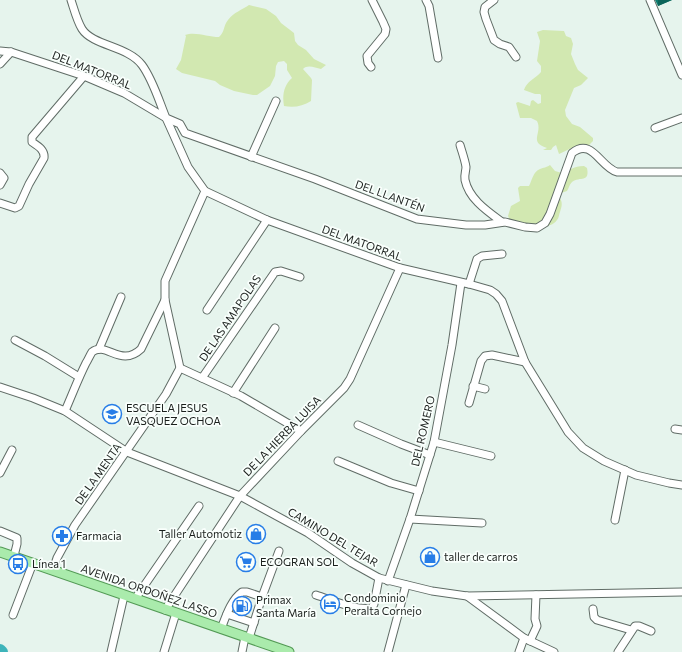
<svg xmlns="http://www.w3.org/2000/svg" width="682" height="652" viewBox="0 0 682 652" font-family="Commissioner,sans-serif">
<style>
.green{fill:#d2e8b1}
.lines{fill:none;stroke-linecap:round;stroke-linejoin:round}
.river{stroke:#3eb4ba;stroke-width:12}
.minor-casing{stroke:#606c66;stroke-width:9}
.major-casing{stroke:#539a55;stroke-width:11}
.minor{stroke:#fff;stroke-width:7}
.major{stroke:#aaebac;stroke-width:9}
.wall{fill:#0f7c6f}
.shaded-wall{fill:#0c655a}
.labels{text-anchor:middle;stroke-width:3.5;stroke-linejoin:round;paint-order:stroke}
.street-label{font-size:11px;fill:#1a1f1c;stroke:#f9fffc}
.poi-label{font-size:11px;fill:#1a1f1c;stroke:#f9fffc;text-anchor:start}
</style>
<rect width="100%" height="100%" fill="#e6f4ed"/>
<g class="green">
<path d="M249,5L266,9L276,16L281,23L294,33L295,41L298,45L306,50L314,59L326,65L321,69C315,68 308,64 303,69L311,78L312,80L311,101C303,106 294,108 284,106C282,95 284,85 292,78L287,70V64L284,61L278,62L276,66L275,76L270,86L257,95H253L234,91L220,85L215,81L182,73L176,69L181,60L186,36L185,35C195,31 208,37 219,37C225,32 223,26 228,20C234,12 242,10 249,5Z"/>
<path d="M543,30L564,31L566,36L571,38L573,44L571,54L575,64L578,70L588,78L581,85L574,88L565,110L566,116L572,124L580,127L593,138V141L588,146L578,145L559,154L556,145L553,147L551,150H543L547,148C528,142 543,133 537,121L531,118H520L516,103L518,102L530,106L531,101L533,100L538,104L541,103V95L540,94H535L524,90C526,82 536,78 541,72V66L537,61L540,41L537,32Z"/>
<path d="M550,165L555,171L562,173C571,170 573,166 584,166L587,168C590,183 580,176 572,182C569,185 569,188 567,191L561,193L559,197C563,202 562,206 560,212C559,214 559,218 557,220C548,233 522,223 510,220L508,216L511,206L520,201L518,188L520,186H529C532,180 533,172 540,169C544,167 546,168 550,165Z"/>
</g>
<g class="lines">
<path class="river" d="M0,650L2,652"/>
<g class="minor-casing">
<g id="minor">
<path d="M71,0C74,9 77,21 82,29C93,46 128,46 142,65C153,80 159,101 166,118L180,124L185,133L315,179L417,219L466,225H485L505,222L525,227L537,228L545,223L550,214L572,153C592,137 600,167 617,172H682"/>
<path d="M426,0L429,6L438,58"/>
<path d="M494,0L485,7L484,12L486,19L494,40L500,44L509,47L516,57"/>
<path d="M650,0L682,75"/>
<path d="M0,51L11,52L84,76L124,93L166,118L188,167L205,191L267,220L400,268L469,284L490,290L496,294L502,301L525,362L568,432L583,448L604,461L636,475L669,483L682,485"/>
<path d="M0,64L11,52"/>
<path d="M371,67L368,63L367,56L385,34L386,29L383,22L372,0"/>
<path d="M655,128L682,118"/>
<path d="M460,145C462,152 465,160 466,167C466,171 464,175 465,180C469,199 487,211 502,222"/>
<path d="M251,157L276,101"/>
<path d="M0,173L4,178L0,185"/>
<path d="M0,203L15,208L19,206L29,184L44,158C45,150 38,146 32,142V137L84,76"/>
<path d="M469,284L477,259L482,256L502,254"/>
<path d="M207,310L267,220"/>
<path d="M15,340L45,356L79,377"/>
<path d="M99,349L121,297"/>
<path d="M180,368L241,396L301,431"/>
<path d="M202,378L275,272L281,271L300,277"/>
<path d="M473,386L485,389"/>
<path d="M0,387L33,398L65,411L127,452L240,496L308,533L352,563L379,578L432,591L467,596L682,592"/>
<path d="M233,393L275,328"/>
<path d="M469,403L481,361L485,356L492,355L525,362"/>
<path d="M65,411C72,395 78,379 86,363C88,360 90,355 92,352C106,341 121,368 141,349L165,300"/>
<path d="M358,425L401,444L430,455"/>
<path d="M675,429L682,430"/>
<path d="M434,442L491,456"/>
<path d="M338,461L391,483L419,491"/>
<path d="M0,473L12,450"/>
<path d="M410,519L482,523"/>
<path d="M615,520L625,470"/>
<path d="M0,531L17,538V544L14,556"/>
<path d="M53,570L57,558L75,525L166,394L180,368L165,300V281L205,191"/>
<path d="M388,581L410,519L434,442L452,345L461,283"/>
<path d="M316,595C332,600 356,611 372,608L374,604L379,578"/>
<path d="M467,596L524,638L554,652"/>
<path d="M262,597L279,551"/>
<path d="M135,599L199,506"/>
<path d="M593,609L594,617L597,620L631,630"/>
<path d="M165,610L240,496L301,431L344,388L350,379L400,268"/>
<path d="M227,614L254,623"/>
<path d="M13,615L33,563"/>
<path d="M221,629C226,616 231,600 242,592H247L262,597L249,638"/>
<path d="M530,641L537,626L535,619L536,595"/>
<path d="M111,652L124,596"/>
<path d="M164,652L176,613"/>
<path d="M242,652L245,637"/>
<path d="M388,652L406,585"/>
<path d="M519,652L524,638"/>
<path d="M618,652L635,626H639L651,631"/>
</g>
</g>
<g class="major-casing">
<path id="major" d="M0,552L289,652"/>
</g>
<use href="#minor" class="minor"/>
<use href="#major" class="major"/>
</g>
<path class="wall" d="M655,0H672L658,6Z"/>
<path class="shaded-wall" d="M658,0H672L658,6Z"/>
<defs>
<g id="school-ring" transform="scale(1)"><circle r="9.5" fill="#f9fffc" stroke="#277de7" stroke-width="1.5"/><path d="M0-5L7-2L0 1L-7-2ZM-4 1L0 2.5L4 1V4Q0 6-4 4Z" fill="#277de7"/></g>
<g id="shop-ring" transform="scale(1)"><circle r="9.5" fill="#f9fffc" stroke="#277de7" stroke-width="1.5"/><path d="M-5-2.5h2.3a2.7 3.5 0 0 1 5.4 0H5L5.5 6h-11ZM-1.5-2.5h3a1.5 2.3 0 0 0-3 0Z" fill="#277de7"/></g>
<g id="pharmacy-ring" transform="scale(1)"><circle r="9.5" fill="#f9fffc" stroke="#277de7" stroke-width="1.5"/><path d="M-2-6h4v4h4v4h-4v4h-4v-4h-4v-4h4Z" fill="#277de7"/></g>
<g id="supermarket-ring" transform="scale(1)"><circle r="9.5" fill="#f9fffc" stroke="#277de7" stroke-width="1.5"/><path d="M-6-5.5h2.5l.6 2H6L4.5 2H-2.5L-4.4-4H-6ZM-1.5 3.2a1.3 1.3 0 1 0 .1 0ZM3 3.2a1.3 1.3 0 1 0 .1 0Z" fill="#277de7"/></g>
<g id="bus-ring" transform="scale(1)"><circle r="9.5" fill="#f9fffc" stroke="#277de7" stroke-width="1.5"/><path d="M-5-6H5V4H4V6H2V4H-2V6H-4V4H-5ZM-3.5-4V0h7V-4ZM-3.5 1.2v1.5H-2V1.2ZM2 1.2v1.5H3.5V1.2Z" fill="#277de7"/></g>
<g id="hotel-ring" transform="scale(1)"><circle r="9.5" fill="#f9fffc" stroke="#277de7" stroke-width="1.5"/><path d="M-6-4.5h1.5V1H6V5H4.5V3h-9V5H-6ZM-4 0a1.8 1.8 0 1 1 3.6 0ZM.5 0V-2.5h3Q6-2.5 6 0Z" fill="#277de7"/></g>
<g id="fuel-ring" transform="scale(1)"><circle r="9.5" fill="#f9fffc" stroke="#277de7" stroke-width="1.5"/><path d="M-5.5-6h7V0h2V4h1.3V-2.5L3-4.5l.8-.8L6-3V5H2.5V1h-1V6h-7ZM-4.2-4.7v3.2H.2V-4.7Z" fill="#277de7"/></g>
</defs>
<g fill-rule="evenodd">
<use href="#school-ring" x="112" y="414"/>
<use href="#shop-ring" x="256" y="534"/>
<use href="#pharmacy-ring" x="62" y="536"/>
<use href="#shop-ring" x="430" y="557"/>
<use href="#supermarket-ring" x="246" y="562"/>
<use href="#bus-ring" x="18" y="564"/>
<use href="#hotel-ring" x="330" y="604"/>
<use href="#fuel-ring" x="242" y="606"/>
</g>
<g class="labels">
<g class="street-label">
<text transform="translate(92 70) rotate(22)" y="4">DEL MATORRAL</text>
<text transform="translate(390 196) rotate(20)" y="4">DEL LLANTÉN</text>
<text transform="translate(362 243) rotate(20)" y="4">DEL MATORRAL</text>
<text transform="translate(230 318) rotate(-56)" y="4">DE LAS AMAPOLAS</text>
<text transform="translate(423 431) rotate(-77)" y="4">DEL ROMERO</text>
<text transform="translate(282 436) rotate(-46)" y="4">DE LA HIERBA LUISA</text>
<text transform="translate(98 474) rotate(-55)" y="4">DE LA MENTA</text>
<text transform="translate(333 537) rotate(31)" y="4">CAMINO DEL TEJAR</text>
<text transform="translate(149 591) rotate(19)" y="4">AVENIDA ORDOÑEZ LASSO</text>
</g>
<g class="poi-label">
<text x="126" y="412">ESCUELA JESUS<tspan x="126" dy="13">VASQUEZ OCHOA</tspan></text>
<text x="242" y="538" text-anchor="end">Taller Automotiz</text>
<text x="76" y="540">Farmacia</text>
<text x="444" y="561">taller de carros</text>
<text x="260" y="566">ECOGRAN SOL</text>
<text x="32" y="568">Línea 1</text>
<text x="344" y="602">Condominio<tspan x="344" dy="13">Peralta Cornejo</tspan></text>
<text x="256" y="604">Primax<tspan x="256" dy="13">Santa María</tspan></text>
</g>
</g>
</svg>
